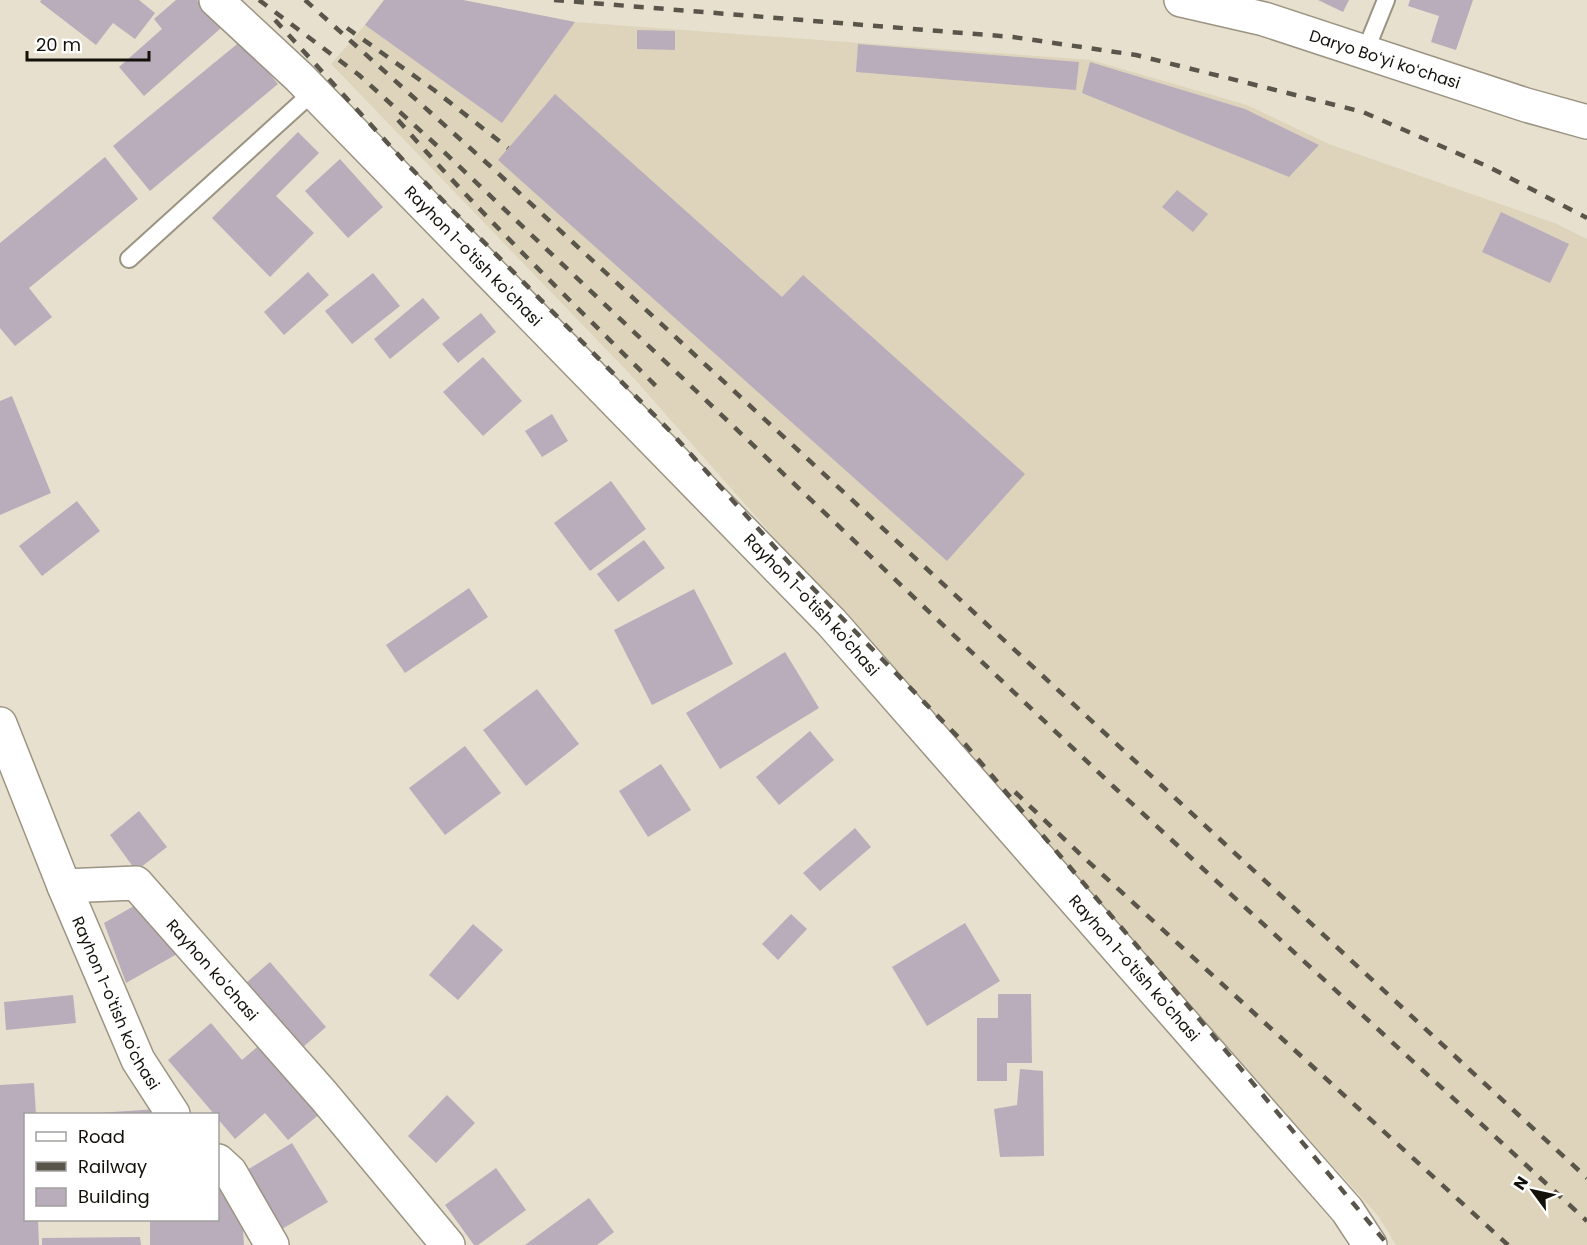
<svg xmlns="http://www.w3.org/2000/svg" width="1587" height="1245" viewBox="0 0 1587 1245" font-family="Poppins,sans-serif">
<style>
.built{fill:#ded4bb}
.building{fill:#b9adbc}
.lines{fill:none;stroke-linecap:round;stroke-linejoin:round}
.lane-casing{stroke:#9b9483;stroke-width:20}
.street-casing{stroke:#9b9483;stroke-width:36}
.lane{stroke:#fff;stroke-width:16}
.street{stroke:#fff;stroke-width:33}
.rail{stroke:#59554b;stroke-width:4.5;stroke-dasharray:10 10;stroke-linecap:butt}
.labels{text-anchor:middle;stroke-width:6;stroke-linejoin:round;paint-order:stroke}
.street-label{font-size:16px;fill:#13110a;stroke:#fff}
</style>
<rect width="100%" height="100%" fill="#e7e0ce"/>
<path class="built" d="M384,0H463L575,22L1091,60L1247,105L1329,144L1557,224L1587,239V1245H1396L1379,1217L1062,863L630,374L331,64L365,25Z"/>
<g class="building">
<path d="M41,0H139L155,13L135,39L113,23L96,45L40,2Z"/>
<path d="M176,0H197L221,28L144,96L119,67L162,29L154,19Z"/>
<path d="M384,0H463L575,22L502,123L365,25Z"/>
<path d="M1318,0H1349L1343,12Z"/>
<path d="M1410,0H1473L1456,50L1431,42L1439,16L1408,6Z"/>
<path d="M637,30L675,31V50L637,49Z"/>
<path d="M242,40L278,84L150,191L113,146Z"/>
<path d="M858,44L1079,62L1076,90L856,72Z"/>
<path d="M1090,62L1245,109L1319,145L1289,177L1082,93Z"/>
<path d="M555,94L782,297L803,275L1025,474L947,561L498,160Z"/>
<path d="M298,132L319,153L276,196L314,233L270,277L212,218Z"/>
<path d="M105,157L138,199L29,288L52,317L15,346L0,328V243Z"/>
<path d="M340,159L383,207L348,238L305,191Z"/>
<path d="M1177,190L1208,214L1193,232L1162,207Z"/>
<path d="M1501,212L1569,244L1550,283L1482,252Z"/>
<path d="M308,272L329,295L284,335L264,312Z"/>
<path d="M373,273L400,306L352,344L325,311Z"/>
<path d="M423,298L440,318L390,359L374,339Z"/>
<path d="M481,313L496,332L458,363L442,344Z"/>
<path d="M483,357L522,401L483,436L443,392Z"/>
<path d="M12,396L51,493L0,515V401Z"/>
<path d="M552,414L568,441L542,457L525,431Z"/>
<path d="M611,481L646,529L590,571L554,523Z"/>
<path d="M77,501L100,531L42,576L19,546Z"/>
<path d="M644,540L665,568L618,602L597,574Z"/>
<path d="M469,588L488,617L405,673L386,645Z"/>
<path d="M694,589L733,664L652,705L614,630Z"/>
<path d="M785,652L819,708L720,769L686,713Z"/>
<path d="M537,689L579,744L526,786L483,730Z"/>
<path d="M810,731L834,760L779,805L756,777Z"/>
<path d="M465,746L501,793L445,835L409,788Z"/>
<path d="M661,764L691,810L648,837L619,791Z"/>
<path d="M139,811L167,847L136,871L110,835Z"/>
<path d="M855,828L871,847L820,891L803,873Z"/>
<path d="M141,902L184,950L126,983L104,923Z"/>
<path d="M791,914L807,929L778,960L762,944Z"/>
<path d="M965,923L1000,981L927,1026L892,967Z"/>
<path d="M473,924L503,950L458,1000L429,975Z"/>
<path d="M270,962L326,1027L302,1048L246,983Z"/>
<path d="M998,994H1031L1032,1063H1007V1081H977V1018H998Z"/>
<path d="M73,995L76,1023L6,1030L4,1002Z"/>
<path d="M211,1023L242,1060L262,1043L321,1113L288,1140L265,1113L235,1139L218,1119V1114H214L168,1060Z"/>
<path d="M1020,1069L1043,1071L1044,1156L1000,1157L994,1109L1017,1105Z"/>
<path d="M34,1083L36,1114H26V1220H38L39,1245H0V1085Z"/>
<path d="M447,1095L475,1123L436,1163L408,1136Z"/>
<path d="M157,1109L160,1114H98V1113Z"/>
<path d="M292,1143L328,1202L282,1229L247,1170Z"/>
<path d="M496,1168L526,1210L478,1245H474L445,1205Z"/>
<path d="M218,1181L242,1213L244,1245H150V1220H218Z"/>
<path d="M589,1198L614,1232L597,1245H525Z"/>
<path d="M140,1237L141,1245H42V1238Z"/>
</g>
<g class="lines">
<g class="lane-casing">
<g id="lane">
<path d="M1365,52L1386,0"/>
<path d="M129,259L313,92"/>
</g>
</g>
<g class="street-casing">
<g id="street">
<path id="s1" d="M216,0L299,77L832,623L1347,1210L1370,1245"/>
<path d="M1181,0L1264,19L1526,105L1587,122"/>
<path id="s2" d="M0,724L64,886L136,883L324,1096L448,1245"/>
<path id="s3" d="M64,886L138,1060L173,1114"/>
<path d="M218,1161L230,1172L272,1245"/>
</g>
</g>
<use href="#lane" class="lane"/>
<use href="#street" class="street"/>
<g class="rail">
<path d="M259,0L359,75L444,152L1115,788L1587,1221"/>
<path d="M305,0L489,165L1587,1178"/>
<path d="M554,0L1013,37L1136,55L1363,112L1489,167L1587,218"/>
<path d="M275,20L404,161L668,429L800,575L965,744L1206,1027L1388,1245"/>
<path d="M347,28L434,90L508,148"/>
<path d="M398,120C480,214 570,300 658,388"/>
<path d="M1015,792L1081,855L1508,1245"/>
</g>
</g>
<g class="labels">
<g class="street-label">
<text transform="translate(1385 59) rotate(18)" y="6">Daryo Boʻyi koʻchasi</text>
<text dy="6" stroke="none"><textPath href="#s1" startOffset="363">Rayhon 1-o'tish ko'chasi</textPath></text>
<text dy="6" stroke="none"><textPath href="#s1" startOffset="849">Rayhon 1-o'tish ko'chasi</textPath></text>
<text dy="6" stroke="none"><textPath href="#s1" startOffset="1335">Rayhon 1-o'tish ko'chasi</textPath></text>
<text dy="6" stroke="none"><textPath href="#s2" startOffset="362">Rayhon ko'chasi</textPath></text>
<text dy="6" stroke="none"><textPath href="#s3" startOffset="128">Rayhon 1-o'tish ko'chasi</textPath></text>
</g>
</g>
<rect x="24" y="1113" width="195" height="108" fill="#ffffff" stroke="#a1a09d" stroke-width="1.5"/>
<rect x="36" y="1132" width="30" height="9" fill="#ffffff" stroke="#a1a09d" stroke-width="1.5"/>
<text x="78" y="1143" font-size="18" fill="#13110a">Road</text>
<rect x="36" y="1162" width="30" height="9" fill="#59554b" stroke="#a1a09d" stroke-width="1.5"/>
<text x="78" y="1173" font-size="18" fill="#13110a">Railway</text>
<rect x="36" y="1188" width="30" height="18" fill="#b9adbc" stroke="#a1a09d" stroke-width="1.5"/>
<text x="78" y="1203" font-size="18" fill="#13110a">Building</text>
<g transform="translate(1533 1191) rotate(303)" stroke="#ffffff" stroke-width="4.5" paint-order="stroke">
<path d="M0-4.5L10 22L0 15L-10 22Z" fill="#13110a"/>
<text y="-9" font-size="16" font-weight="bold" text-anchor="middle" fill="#13110a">N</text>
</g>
<path d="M27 51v9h122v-9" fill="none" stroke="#13110a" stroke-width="3"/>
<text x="36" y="51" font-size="18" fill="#13110a" stroke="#ffffff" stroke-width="4.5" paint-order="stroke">20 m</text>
</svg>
